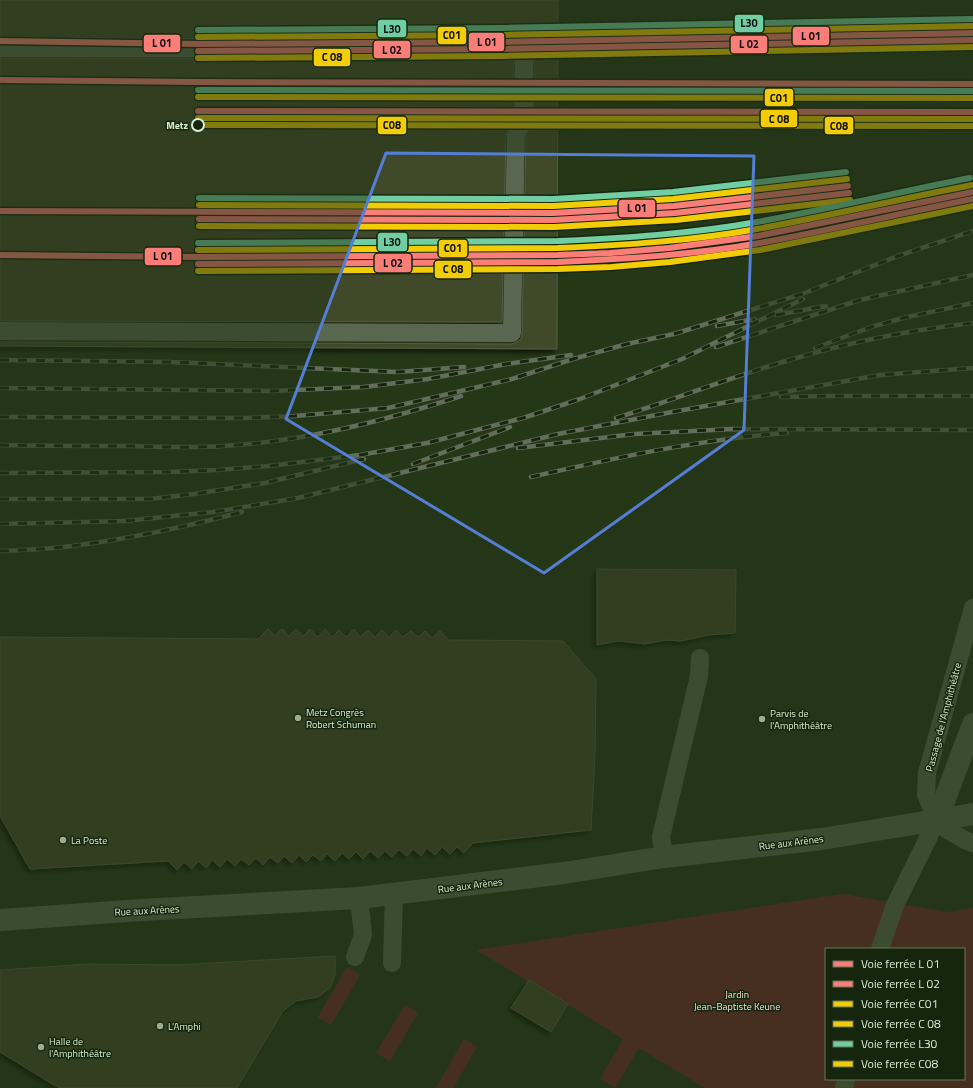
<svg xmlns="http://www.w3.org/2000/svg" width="973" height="1088" viewBox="0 0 973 1088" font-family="'Titillium Web',sans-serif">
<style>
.green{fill:#70272d;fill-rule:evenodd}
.building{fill:#3f4a2b;stroke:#545f43;filter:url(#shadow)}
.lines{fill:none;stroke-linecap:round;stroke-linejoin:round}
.lane{stroke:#596751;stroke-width:18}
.secondary{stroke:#596751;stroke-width:22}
.rail-casing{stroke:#626e5b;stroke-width:4.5}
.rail{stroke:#16260e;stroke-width:3;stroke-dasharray:9;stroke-linecap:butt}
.rail-1-casing{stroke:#16260e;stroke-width:9}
.rail-2-casing{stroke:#16260e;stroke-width:9}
.rail-3-casing{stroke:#16260e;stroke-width:9}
.rail-4-casing{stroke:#16260e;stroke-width:9}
.rail-5-casing{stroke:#16260e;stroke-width:9}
.rail-6-casing{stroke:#16260e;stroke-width:9}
.rail-1{stroke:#fa7d78;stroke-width:6}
.rail-2{stroke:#fa7d78;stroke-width:6}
.rail-3{stroke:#f2cc05;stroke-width:6}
.rail-4{stroke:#f2cc05;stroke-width:6}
.rail-5{stroke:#71cea3;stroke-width:6}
.rail-6{stroke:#f2cc05;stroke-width:6}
.marked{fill:none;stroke:#557ed6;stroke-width:3;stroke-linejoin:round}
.stop-dot{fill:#16260e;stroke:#d9eed0;stroke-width:2}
.poi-dot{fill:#9aae8f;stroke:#16260e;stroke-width:1.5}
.labels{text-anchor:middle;stroke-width:3;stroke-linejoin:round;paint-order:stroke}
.stop-label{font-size:10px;font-weight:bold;fill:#d9eed0;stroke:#16260e;text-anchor:end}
.poi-label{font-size:10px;fill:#d9eed0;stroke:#16260e;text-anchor:start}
.street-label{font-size:10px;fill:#d9eed0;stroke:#16260e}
.park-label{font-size:10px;fill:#f7dcdd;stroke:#16260e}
.line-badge{stroke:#16260e;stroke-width:1.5}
.pale-badge-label{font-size:11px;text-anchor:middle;font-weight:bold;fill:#111}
</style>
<defs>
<filter id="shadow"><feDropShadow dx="-3.5" dy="3.5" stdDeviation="2" flood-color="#0009"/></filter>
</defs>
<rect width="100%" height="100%" fill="#243717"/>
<g class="green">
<path d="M843,894L947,912L973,908V1088H705L639,1048L615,1088L600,1079L623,1039L529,980L528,981L476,950ZM826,949H964V1079H826Z"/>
<path d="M347,967L360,975L331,1025L318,1017Z"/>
<path d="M405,1005L418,1013L390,1061L376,1053Z"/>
<path d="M464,1039L477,1047L453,1088H436Z"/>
</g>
<g class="building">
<path d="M0,0H558L557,349L0,346V342L512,344L517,342L521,339L522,333L526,137L533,126L534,121V49L533,43L529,40L524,39L0,38Z"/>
<path d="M0,58L514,59V118L507,128L506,134L502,322L0,321Z"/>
<path d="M597,569L736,570L735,633L708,635L681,641L666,640L645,644L618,641L597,645Z"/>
<path d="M268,629L274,636L282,629L289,636L296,629L303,636L310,629L318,637L325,629L332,637L339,630L346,637L354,629L360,637L368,630L375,637L382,630L389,637L396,630L403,637L411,631L418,637L425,631L432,638L440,631L449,640L563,641L596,679L595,756L591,830L473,843L464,853L457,847L450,854L442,847L435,855L427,848L421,856L413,849L407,856L399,850L392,857L385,851L378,858L370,851L363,859L356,852L349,859L342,853L335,861L327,854L321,861L313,855L306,862L299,855L292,863L284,856L278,863L270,857L263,865L256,858L249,865L241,859L235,866L227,859L220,867L212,860L206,868L198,861L192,869L184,862L177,870L168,861L30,869L0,816V637L258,639Z"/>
<path d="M335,956V975L330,988L318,997L296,1001L283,1011L237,1088H59L0,1052V970L89,964L176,965Z"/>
<path d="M529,980L568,1004L551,1032L511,1008Z"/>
</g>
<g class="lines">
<g class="lane">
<path d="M0,48L524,49V121L516,134L512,333L0,331"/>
<path d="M973,608L927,773L926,795L937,820L946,829L965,840L973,843"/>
<path d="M664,857L661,837L699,676L700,658"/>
<path d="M880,949L895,905L937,820"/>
<path d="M355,957L363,935L359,898"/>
<path d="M392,963L394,894"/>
<path d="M844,1088L846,1079"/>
</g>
<g class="secondary">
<path d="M937,820L973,724"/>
<path d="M0,920L141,910L359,898L564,873L664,857L822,839L973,814"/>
</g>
<g class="rail-casing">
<g id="rail">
<path d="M776,315L826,306"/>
<path d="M717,326L755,319"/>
<path d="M716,347L860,300L973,275"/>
<path d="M815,348L871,327L903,318L973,303"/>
<path d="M0,360L170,362L398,372L464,367"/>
<path d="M0,388L272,391L364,387L428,379L506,364L571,355"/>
<path d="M781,397L828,396H973"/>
<path d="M0,417L246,418L295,416L388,408L512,379L573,359L627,344L674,334L802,294L898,256L973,231"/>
<path d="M616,418C673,400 728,378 786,361C846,343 910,330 973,323"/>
<path d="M0,445C43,446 87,446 130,446C162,447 193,448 224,446C306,441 384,421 461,396"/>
<path d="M518,448L634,434L733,429L973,430"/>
<path d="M413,464L510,427"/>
<path d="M0,473L169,472L217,470L269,466L360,455L427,443L523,418L580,399L682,359L803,299"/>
<path d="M531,477C615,458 700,439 787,433"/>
<path d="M0,499H150L194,494L265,483L364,459"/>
<path d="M0,524L124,521L213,512L298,498L558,434L672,412L880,375L973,368"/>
<path d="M0,551C26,550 53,549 79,545C134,538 189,526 242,512"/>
</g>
</g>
<use href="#rail" class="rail"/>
<g class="rail-1-casing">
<g id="rail-1">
<path d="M0,41L198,44L501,42L973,33"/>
<path d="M0,80L199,82L973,84"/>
<path d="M0,211L553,213L674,206L848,186"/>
<path d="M0,255L198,257L558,255L610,253L669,248L758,236L973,192"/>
</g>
</g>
<g class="rail-2-casing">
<g id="rail-2">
<path d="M198,51L501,49L973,40"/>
<path d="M198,111L973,112"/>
<path d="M199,219L553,220L675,213L849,193"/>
<path d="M198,264L558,262C625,259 693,255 760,243C831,230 902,213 973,199"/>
</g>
</g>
<g class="rail-3-casing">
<g id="rail-3">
<path d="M198,37L501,35L973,26"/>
<path d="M198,97L973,98"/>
<path d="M199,205L553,206L673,199L847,179"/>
<path d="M198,250L558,248C624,245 692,241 757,229C829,216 900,199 972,185"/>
</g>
</g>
<g class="rail-4-casing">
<g id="rail-4">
<path d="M198,58L501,56L973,47"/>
<path d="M198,118L973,119"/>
<path d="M199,226L554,227L676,220L850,200"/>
<path d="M198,271L558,269L611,267L670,262L760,250L973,206"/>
</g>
</g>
<g class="rail-5-casing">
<g id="rail-5">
<path d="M198,30L501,28L973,19"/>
<path d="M198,90L973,91"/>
<path d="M199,198L553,199L673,192L846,172"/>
<path d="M198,243L558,241C624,238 691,234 757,222C828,209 899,192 970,178"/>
</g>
</g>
<g class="rail-6-casing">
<path id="rail-6" d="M198,125L973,126"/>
</g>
<use href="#rail-1" class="rail-1"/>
<use href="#rail-2" class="rail-2"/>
<use href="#rail-3" class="rail-3"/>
<use href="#rail-4" class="rail-4"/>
<use href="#rail-5" class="rail-5"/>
<use href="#rail-6" class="rail-6"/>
</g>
<path d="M0 0H973V1088H0ZM386,153L754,156L744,430L544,573L286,419Z" fill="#243717" fill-opacity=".55" fill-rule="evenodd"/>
<path class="marked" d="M386,153L754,156L744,430L544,573L286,419Z"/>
<circle class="stop-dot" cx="198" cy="125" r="6"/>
<g class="poi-dot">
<circle cx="298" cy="718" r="4"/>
<circle cx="762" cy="719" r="4"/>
<circle cx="63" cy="840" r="4"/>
<circle cx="160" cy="1026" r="4"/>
<circle cx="41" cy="1047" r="4"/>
</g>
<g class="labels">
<g class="stop-label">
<text x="188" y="129">Metz</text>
</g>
<g class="poi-label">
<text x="306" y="716">Metz Congrès<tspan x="306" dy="12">Robert Schuman</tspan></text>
<text x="770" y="717">Parvis de<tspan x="770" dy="12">l'Amphithéâtre</tspan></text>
<text x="71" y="844">La Poste</text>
<text x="168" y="1030">L'Amphi</text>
<text x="49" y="1045">Halle de<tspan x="49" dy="12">l'Amphithéâtre</tspan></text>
</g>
<g class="street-label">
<text transform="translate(943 717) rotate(-75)" y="4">Passage de l'Amphithéâtre</text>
<text transform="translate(791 842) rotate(-7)" y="4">Rue aux Arènes</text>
<text transform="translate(470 885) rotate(-7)" y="4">Rue aux Arènes</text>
<text transform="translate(147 910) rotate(-3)" y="4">Rue aux Arènes</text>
</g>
<g class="park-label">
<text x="737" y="998">Jardin<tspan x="737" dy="12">Jean-Baptiste Keune</tspan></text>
</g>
</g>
<g class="line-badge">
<rect x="734" y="14" width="30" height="19" rx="4" fill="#71cea3"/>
<rect x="377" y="19" width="30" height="19" rx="4" fill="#71cea3"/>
<rect x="437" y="26" width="30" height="19" rx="4" fill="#f2cc05"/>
<rect x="792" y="26" width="38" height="20" rx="4" fill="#fa7d78"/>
<rect x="468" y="32" width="37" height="20" rx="4" fill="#fa7d78"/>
<rect x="143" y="34" width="38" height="19" rx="4" fill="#fa7d78"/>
<rect x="730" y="35" width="38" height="19" rx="4" fill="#fa7d78"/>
<rect x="373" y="40" width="38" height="19" rx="4" fill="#fa7d78"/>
<rect x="313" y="48" width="38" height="19" rx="4" fill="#f2cc05"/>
<rect x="764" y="88" width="30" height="19" rx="4" fill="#f2cc05"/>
<rect x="760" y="109" width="38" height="19" rx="4" fill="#f2cc05"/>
<rect x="377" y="116" width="30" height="19" rx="4" fill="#f2cc05"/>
<rect x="824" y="116" width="30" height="19" rx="4" fill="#f2cc05"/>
<rect x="618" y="199" width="38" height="19" rx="4" fill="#fa7d78"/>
<rect x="377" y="232" width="31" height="20" rx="4" fill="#71cea3"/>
<rect x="438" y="239" width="30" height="19" rx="4" fill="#f2cc05"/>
<rect x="144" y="247" width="38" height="19" rx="4" fill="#fa7d78"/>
<rect x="374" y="253" width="38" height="20" rx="4" fill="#fa7d78"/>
<rect x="434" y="260" width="38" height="19" rx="4" fill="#f2cc05"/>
</g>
<g class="pale-badge-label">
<text x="749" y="27">L30</text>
<text x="392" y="33">L30</text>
<text x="452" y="39">C01</text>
<text x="811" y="40">L 01</text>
<text x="487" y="46">L 01</text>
<text x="162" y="47">L 01</text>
<text x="749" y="48">L 02</text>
<text x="392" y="54">L 02</text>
<text x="332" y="61">C 08</text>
<text x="779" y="102">C01</text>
<text x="779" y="123">C 08</text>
<text x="392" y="129">C08</text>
<text x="839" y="130">C08</text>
<text x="637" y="212">L 01</text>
<text x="392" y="246">L30</text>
<text x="453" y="252">C01</text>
<text x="163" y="260">L 01</text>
<text x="393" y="267">L 02</text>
<text x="453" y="273">C 08</text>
</g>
<rect x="825" y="948" width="140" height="132" fill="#16260e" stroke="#64765c"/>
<rect x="833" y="961" width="20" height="6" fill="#fa7d78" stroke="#64765c"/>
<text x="861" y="968" font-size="12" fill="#d9eed0">Voie ferrée L 01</text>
<rect x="833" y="981" width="20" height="6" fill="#fa7d78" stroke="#64765c"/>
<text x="861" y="988" font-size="12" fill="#d9eed0">Voie ferrée L 02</text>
<rect x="833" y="1001" width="20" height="6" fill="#f2cc05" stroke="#64765c"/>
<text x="861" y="1008" font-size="12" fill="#d9eed0">Voie ferrée C01</text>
<rect x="833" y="1021" width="20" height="6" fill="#f2cc05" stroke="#64765c"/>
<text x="861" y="1028" font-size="12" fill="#d9eed0">Voie ferrée C 08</text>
<rect x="833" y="1041" width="20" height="6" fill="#71cea3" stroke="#64765c"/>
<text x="861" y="1048" font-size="12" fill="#d9eed0">Voie ferrée L30</text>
<rect x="833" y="1061" width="20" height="6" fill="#f2cc05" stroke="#64765c"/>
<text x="861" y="1068" font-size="12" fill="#d9eed0">Voie ferrée C08</text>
</svg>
